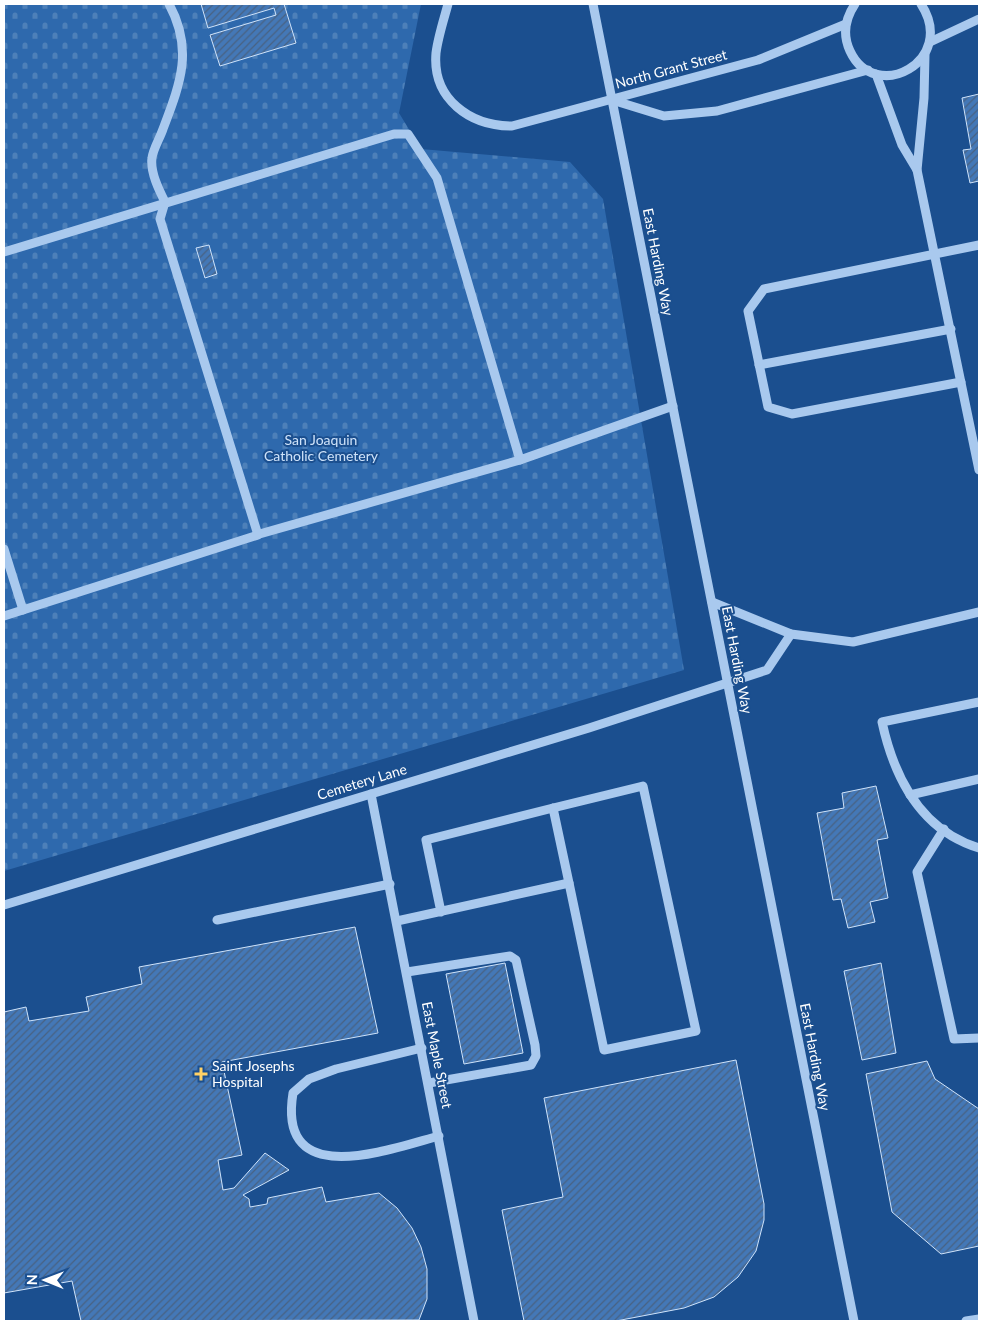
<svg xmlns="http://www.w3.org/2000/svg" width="983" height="1325" viewBox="0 0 983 1325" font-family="Lato,sans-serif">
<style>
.cemetery{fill:url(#cemetery-stones)}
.building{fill:url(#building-hatch);stroke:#cfe3fa}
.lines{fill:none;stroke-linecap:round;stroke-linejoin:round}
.minor{stroke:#a9c9ee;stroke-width:9}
.poi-dot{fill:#ffd166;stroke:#1b4f8f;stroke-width:2}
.labels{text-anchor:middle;stroke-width:4;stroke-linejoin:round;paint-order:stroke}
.street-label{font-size:14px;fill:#fff;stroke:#1b4f8f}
.park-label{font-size:14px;fill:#cfe3fa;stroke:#1b4f8f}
.poi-label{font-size:14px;fill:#fff;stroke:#1b4f8f;text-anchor:start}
</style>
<defs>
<pattern id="cemetery-stones" width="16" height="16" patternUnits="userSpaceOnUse" patternTransform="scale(1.25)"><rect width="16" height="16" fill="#2e69ad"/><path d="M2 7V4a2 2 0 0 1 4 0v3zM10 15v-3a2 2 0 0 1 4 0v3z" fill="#4d80b9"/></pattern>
<pattern id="building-hatch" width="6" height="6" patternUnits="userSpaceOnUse" patternTransform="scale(1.25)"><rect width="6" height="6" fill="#4478b7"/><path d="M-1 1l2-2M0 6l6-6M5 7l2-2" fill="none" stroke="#486282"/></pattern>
</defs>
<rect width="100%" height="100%" fill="#1b4f8f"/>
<path class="cemetery" d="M4,4H421L399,113L421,149L570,162L603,199L684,670L4,871Z"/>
<g class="building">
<path d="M201,4H284L296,43L220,66L210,35L276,15L274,8L208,28Z"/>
<path d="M979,94V181L970,183L963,150L971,149L962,98Z"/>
<path d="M209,245L217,274L205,278L196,248Z"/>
<path d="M876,786L888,838L877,840L888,898L870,902L875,922L848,928L841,899L833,900L817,813L844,808L842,793Z"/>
<path d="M355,927L378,1033L222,1062L242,1155L218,1160L223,1190L234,1188L265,1153L289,1170L243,1195L249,1199L250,1207L267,1204L268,1198L322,1187L326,1202L379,1193L397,1208L412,1228L421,1247L427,1269V1299L419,1320L81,1321L72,1281L4,1293V1012L26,1007L29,1021L89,1011L86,997L142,984L139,967Z"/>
<path d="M505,963L523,1053L464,1064L446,974Z"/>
<path d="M881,963L896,1053L862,1060L844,971Z"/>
<path d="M736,1060L764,1204V1220L756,1251L738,1277L714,1297L684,1308L616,1321H524L502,1210L563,1197L544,1098Z"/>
<path d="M927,1061L935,1079L979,1109V1246L941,1254L892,1212L866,1074Z"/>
</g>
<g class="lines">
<g class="minor">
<path d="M448,4C444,19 438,37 436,53C432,99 470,126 512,126L758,60L846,24"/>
<path d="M593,4L854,1321"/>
<path d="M855,4C845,19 842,34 850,51C875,105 958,61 921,4"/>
<path d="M930,42L979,19"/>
<path d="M925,55L924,98L917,170L979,470"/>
<path d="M876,74L902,145L917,170"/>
<path d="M612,100L664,116L717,111L868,70"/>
<path d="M4,252L394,134H408L437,178L520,460L673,406"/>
<path d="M759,365L951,329"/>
<path d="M961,382L792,414L768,407L748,311L764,289L979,245"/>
<path d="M256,535L520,460"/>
<path d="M4,549L23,610"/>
<path d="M712,602L791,634L853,642L979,612"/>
<path d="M4,616L258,535L160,219L165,202C159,190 150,172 152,158C153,149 160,138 163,129C180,84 194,50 169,4"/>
<path d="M979,702L882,722C894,777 920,830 979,848"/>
<path d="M371,794L474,1321"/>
<path d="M910,795L979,779"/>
<path d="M553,808L643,786L696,1031L604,1050L569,883"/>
<path d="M944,829L917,872L954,1039L979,1038"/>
<path d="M4,905L589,728L767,670L791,634"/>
<path d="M217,920L390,884"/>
<path d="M397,921L569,883L553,808L426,840L441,912"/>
<path d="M407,972L510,956L516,960L535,1045L536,1056L531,1065L429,1083"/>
<path d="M422,1048L336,1069L309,1079L293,1093C277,1191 387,1150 439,1136"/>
<path d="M966,1321L979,1319"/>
</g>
</g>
<path class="poi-dot" d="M198.5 1066.5h5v5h5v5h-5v5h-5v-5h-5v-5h5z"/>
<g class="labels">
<g class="street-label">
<text transform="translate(671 69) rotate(-15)" y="5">North Grant Street</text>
<text transform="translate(658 262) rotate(79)" y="5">East Harding Way</text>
<text transform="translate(737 660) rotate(79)" y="5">East Harding Way</text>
<text transform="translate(362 782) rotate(-17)" y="5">Cemetery Lane</text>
<text transform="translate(437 1055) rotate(79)" y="5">East Maple Street</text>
<text transform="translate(815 1057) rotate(79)" y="5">East Harding Way</text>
</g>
<g class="park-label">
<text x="321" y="445">San Joaquin<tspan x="321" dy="16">Catholic Cemetery</tspan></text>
</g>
<g class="poi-label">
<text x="212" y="1071">Saint Josephs<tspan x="212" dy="16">Hospital</tspan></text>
</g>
</g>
<rect width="983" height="1325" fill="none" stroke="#ffffff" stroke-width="10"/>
<g transform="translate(45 1280) rotate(271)" stroke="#1b4f8f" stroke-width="4" paint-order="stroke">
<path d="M0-4L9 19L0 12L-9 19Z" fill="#ffffff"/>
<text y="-8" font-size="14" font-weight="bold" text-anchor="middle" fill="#ffffff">N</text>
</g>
</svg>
